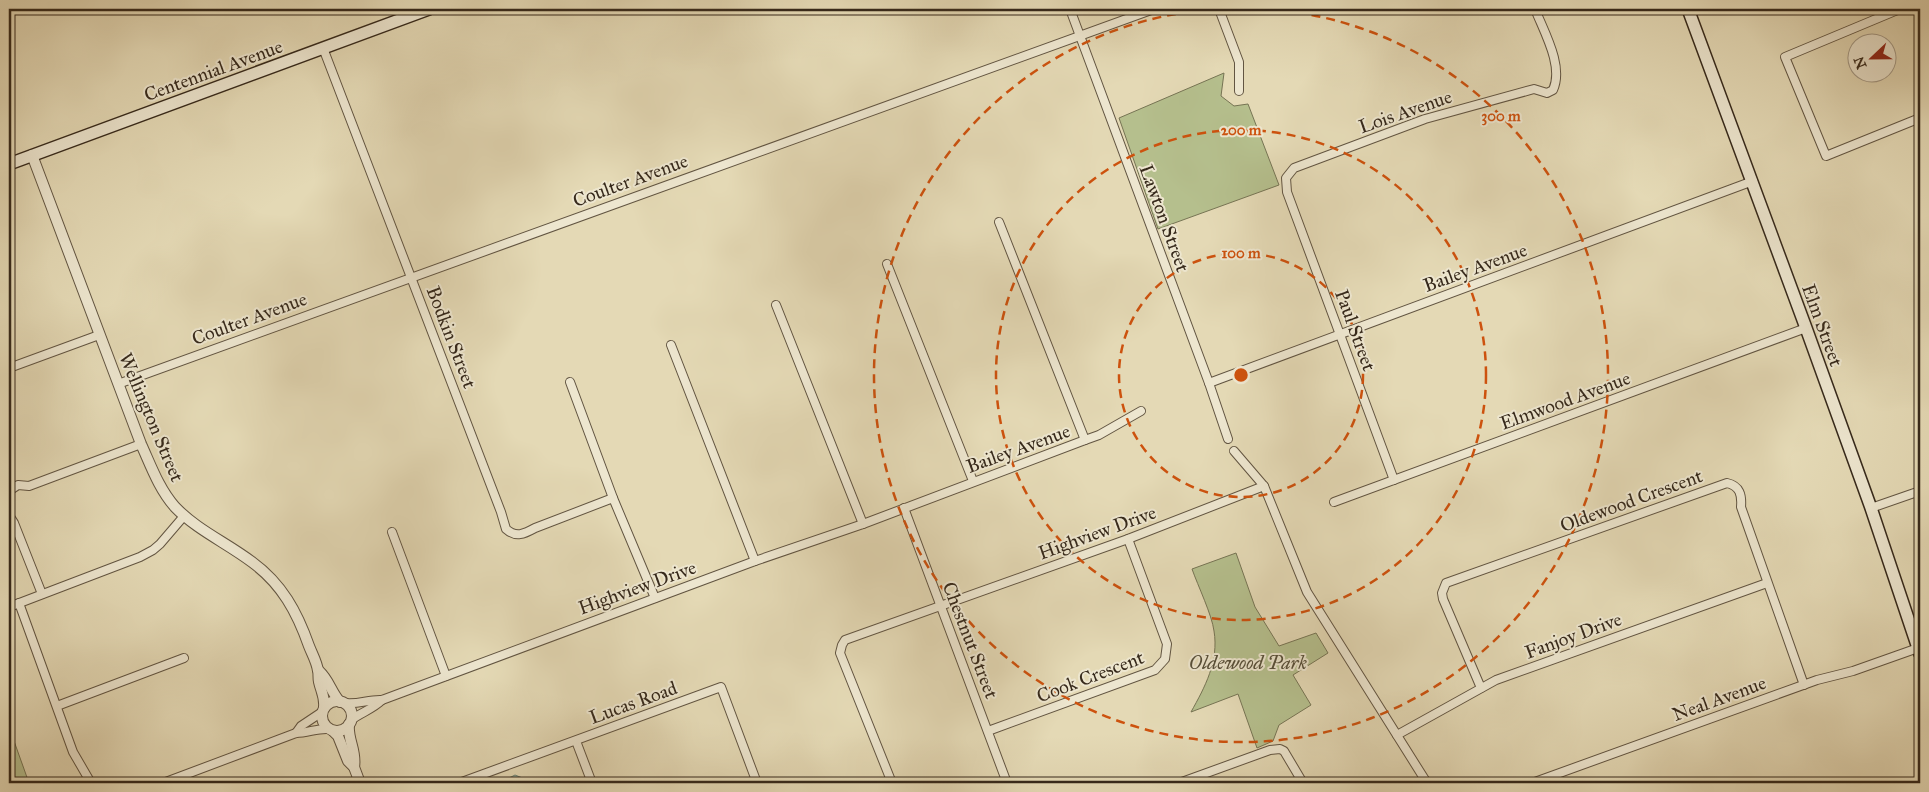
<svg xmlns="http://www.w3.org/2000/svg" width="1929" height="792" viewBox="0 0 1929 792" font-family="'IM FELL Great Primer',serif">
<style>
.green{fill:#b5bf8d;stroke:#767454}
.water{fill:#95baac;stroke:#6f8072}
.lines{fill:none;stroke-linecap:round;stroke-linejoin:round}
.minor-casing{stroke:#625542;stroke-width:10}
.tertiary-casing{stroke:#625542;stroke-width:12}
.secondary-casing{stroke:#36291b;stroke-width:14}
.minor{stroke:#ede6cf;stroke-width:8}
.tertiary{stroke:#ede6cf;stroke-width:10}
.secondary{stroke:#ede6cf;stroke-width:11}
.ring{fill:none;stroke:#cd520e;stroke-width:2.5;stroke-dasharray:9 6}
.labels{text-anchor:middle;stroke-width:4;stroke-linejoin:round;paint-order:stroke}
.street-label{font-size:19px;fill:#36291b;stroke:#ede6cf}
.park-label{font-size:19px;font-style:italic;fill:#564e38;stroke:#ede6cf}
.centre{fill:#cd520e;stroke:#ede6cf;stroke-width:2.5}
.ring-label{font-size:15px;text-anchor:middle;font-weight:bold;fill:#cd520e;stroke:#ede6cf;stroke-width:4;stroke-linejoin:round;paint-order:stroke}
</style>
<rect width="100%" height="100%" fill="#e4d9b5"/>
<filter id="stains"><feTurbulence type="fractalNoise" baseFrequency=".004" numOctaves="4"/><feColorMatrix values="0 0 0 0 .2 0 0 0 0 .09 0 0 0 0 .02 0 0 0 .5 -.17"/></filter>
<radialGradient id="worn" r=".72"><stop offset=".6" stop-color="#630" stop-opacity="0"/><stop offset="1" stop-color="#630" stop-opacity=".3"/></radialGradient>
<g class="green">
<path d="M1224,73L1221,96L1234,106L1248,104L1279,185L1158,229L1119,118Z"/>
<path d="M1236,553L1255,607L1279,646L1316,633L1328,653L1293,675L1311,705L1279,725L1273,741L1257,748L1238,694L1191,712C1205,687 1219,661 1214,631C1212,615 1198,586 1192,569Z"/>
<path d="M9,727L29,783H9Z"/>
</g>
<path class="water" d="M515,775L525,779L527,783H499Z"/>
<g class="lines">
<g class="minor-casing">
<g id="minor">
<path d="M1070,9L1209,383L1228,439"/>
<path d="M1219,9L1239,62V91"/>
<path d="M1900,9L1785,57L1826,156L1920,118"/>
<path d="M323,48L501,512L506,529C516,538 524,534 535,528L613,498"/>
<path d="M999,222L1085,440"/>
<path d="M887,264L973,481"/>
<path d="M776,305L863,524"/>
<path d="M671,345L755,561"/>
<path d="M9,368L99,335"/>
<path d="M570,382L613,498L655,598"/>
<path d="M1209,383L1753,181"/>
<path d="M118,384L1154,9"/>
<path d="M1234,451L1264,486"/>
<path d="M1394,480L1287,192L1286,178L1294,168L1425,119L1534,89L1547,93L1553,90C1564,66 1544,32 1535,9"/>
<path d="M9,491L18,485L29,486L141,444"/>
<path d="M1334,502L1806,328"/>
<path d="M904,508L1007,783"/>
<path d="M1871,508L1920,491"/>
<path d="M9,515L14,523L42,594"/>
<path d="M392,532L446,676"/>
<path d="M19,603L73,752L91,783"/>
<path d="M9,607L140,557L153,550L160,544L184,516"/>
<path d="M1481,688L1443,599L1442,593L1446,583L1727,483C1740,486 1742,495 1741,507L1804,685"/>
<path d="M345,703C358,705 369,699 382,700L755,561L863,524L1085,440L1099,435L1141,411"/>
<path d="M57,706L184,658"/>
<path d="M351,720C362,712 373,709 382,700"/>
<path d="M988,731L1155,670L1165,659L1167,644L1128,539"/>
<path d="M296,733L301,726L322,712"/>
<path d="M1397,735L1496,680L1767,583"/>
<path d="M576,741L592,783"/>
<path d="M163,783L296,733C308,733 317,728 329,729"/>
<path d="M459,783L721,687L757,783"/>
<path d="M892,783L840,653L842,645L845,640L1128,539L1264,486L1307,592L1427,783"/>
<path d="M1179,783L1270,750L1280,749L1284,751L1303,783"/>
<path d="M1532,783L1817,680L1853,671L1918,648"/>
</g>
</g>
<g class="tertiary-casing">
<g id="tertiary">
<path d="M32,155L141,444C151,466 159,489 175,507C197,530 227,543 252,562C282,584 297,612 309,646C312,654 317,662 318,671C319,674 318,678 319,682C321,691 325,697 324,707"/>
<path d="M319,671C329,680 331,692 340,702"/>
<circle cx="337" cy="716" r="15"/>
<path d="M349,724C347,739 357,751 354,767"/>
<path d="M333,731L338,736L348,761L354,767L360,783"/>
<path d="M1919,783H1920"/>
</g>
</g>
<g class="secondary-casing">
<g id="secondary">
<path d="M1688,9L1806,328L1871,508L1920,654"/>
<path d="M9,164L429,9"/>
</g>
</g>
<use href="#minor" class="minor"/>
<use href="#tertiary" class="tertiary"/>
<use href="#secondary" class="secondary"/>
</g>
<g class="ring">
<circle cx="1241" cy="375" r="122"/>
<circle cx="1241" cy="375" r="245"/>
<path d="M1267 9A367 367 0 1 1 1215 9"/>
</g>
<g class="labels">
<g class="street-label">
<text transform="translate(213 70) rotate(-20)" y="7">Centennial Avenue</text>
<text transform="translate(1405 111) rotate(-19)" y="7">Lois Avenue</text>
<text transform="translate(630 180) rotate(-20)" y="7">Coulter Avenue</text>
<text transform="translate(1165 218) rotate(70)" y="7">Lawton Street</text>
<text transform="translate(1475 267) rotate(-20)" y="7">Bailey Avenue</text>
<text transform="translate(249 318) rotate(-20)" y="7">Coulter Avenue</text>
<text transform="translate(1823 325) rotate(70)" y="7">Elm Street</text>
<text transform="translate(1356 330) rotate(70)" y="7">Paul Street</text>
<text transform="translate(452 337) rotate(69)" y="7">Bodkin Street</text>
<text transform="translate(1565 400) rotate(-20)" y="7">Elmwood Avenue</text>
<text transform="translate(152 417) rotate(67)" y="7">Wellington Street</text>
<text transform="translate(1018 448) rotate(-20)" y="7">Bailey Avenue</text>
<text transform="translate(1631 500) rotate(-20)" y="7">Oldewood Crescent</text>
<text transform="translate(1097 532) rotate(-20)" y="7">Highview Drive</text>
<text transform="translate(637 587) rotate(-20)" y="7">Highview Drive</text>
<text transform="translate(1573 635) rotate(-20)" y="7">Fanjoy Drive</text>
<text transform="translate(971 640) rotate(69)" y="7">Chestnut Street</text>
<text transform="translate(1090 676) rotate(-21)" y="7">Cook Crescent</text>
<text transform="translate(1719 698) rotate(-20)" y="7">Neal Avenue</text>
<text transform="translate(633 702) rotate(-20)" y="7">Lucas Road</text>
</g>
<g class="park-label">
<text x="1248" y="669">Oldewood Park</text>
</g>
</g>
<circle cx="1241" cy="375" r="8" class="centre"/>
<g class="ring-label">
<text x="1501" y="121">300 m</text>
<text x="1241" y="135">200 m</text>
<text x="1241" y="258">100 m</text>
</g>
<rect width="1929" height="792" fill="none" stroke="#e4d9b5" stroke-width="30"/>
<rect x="10" y="10" width="1909" height="772" fill="none" stroke="#36291b" stroke-width="2.5"/>
<rect x="15" y="15" width="1899" height="762" fill="none" stroke="#36291b"/>
<g transform="translate(1872 58) rotate(248)"><circle r="24" fill="#ede6cf" stroke="#a49a87"/>
<path d="M0-4L9 19L0 12L-9 19Z" fill="#8f2418"/>
<text y="-8" font-size="14" font-weight="bold" text-anchor="middle" fill="#36291b">N</text>
</g>
<rect width="100%" height="100%" filter="url(#stains)"/>
<rect width="100%" height="100%" fill="url(#worn)"/>
</svg>
